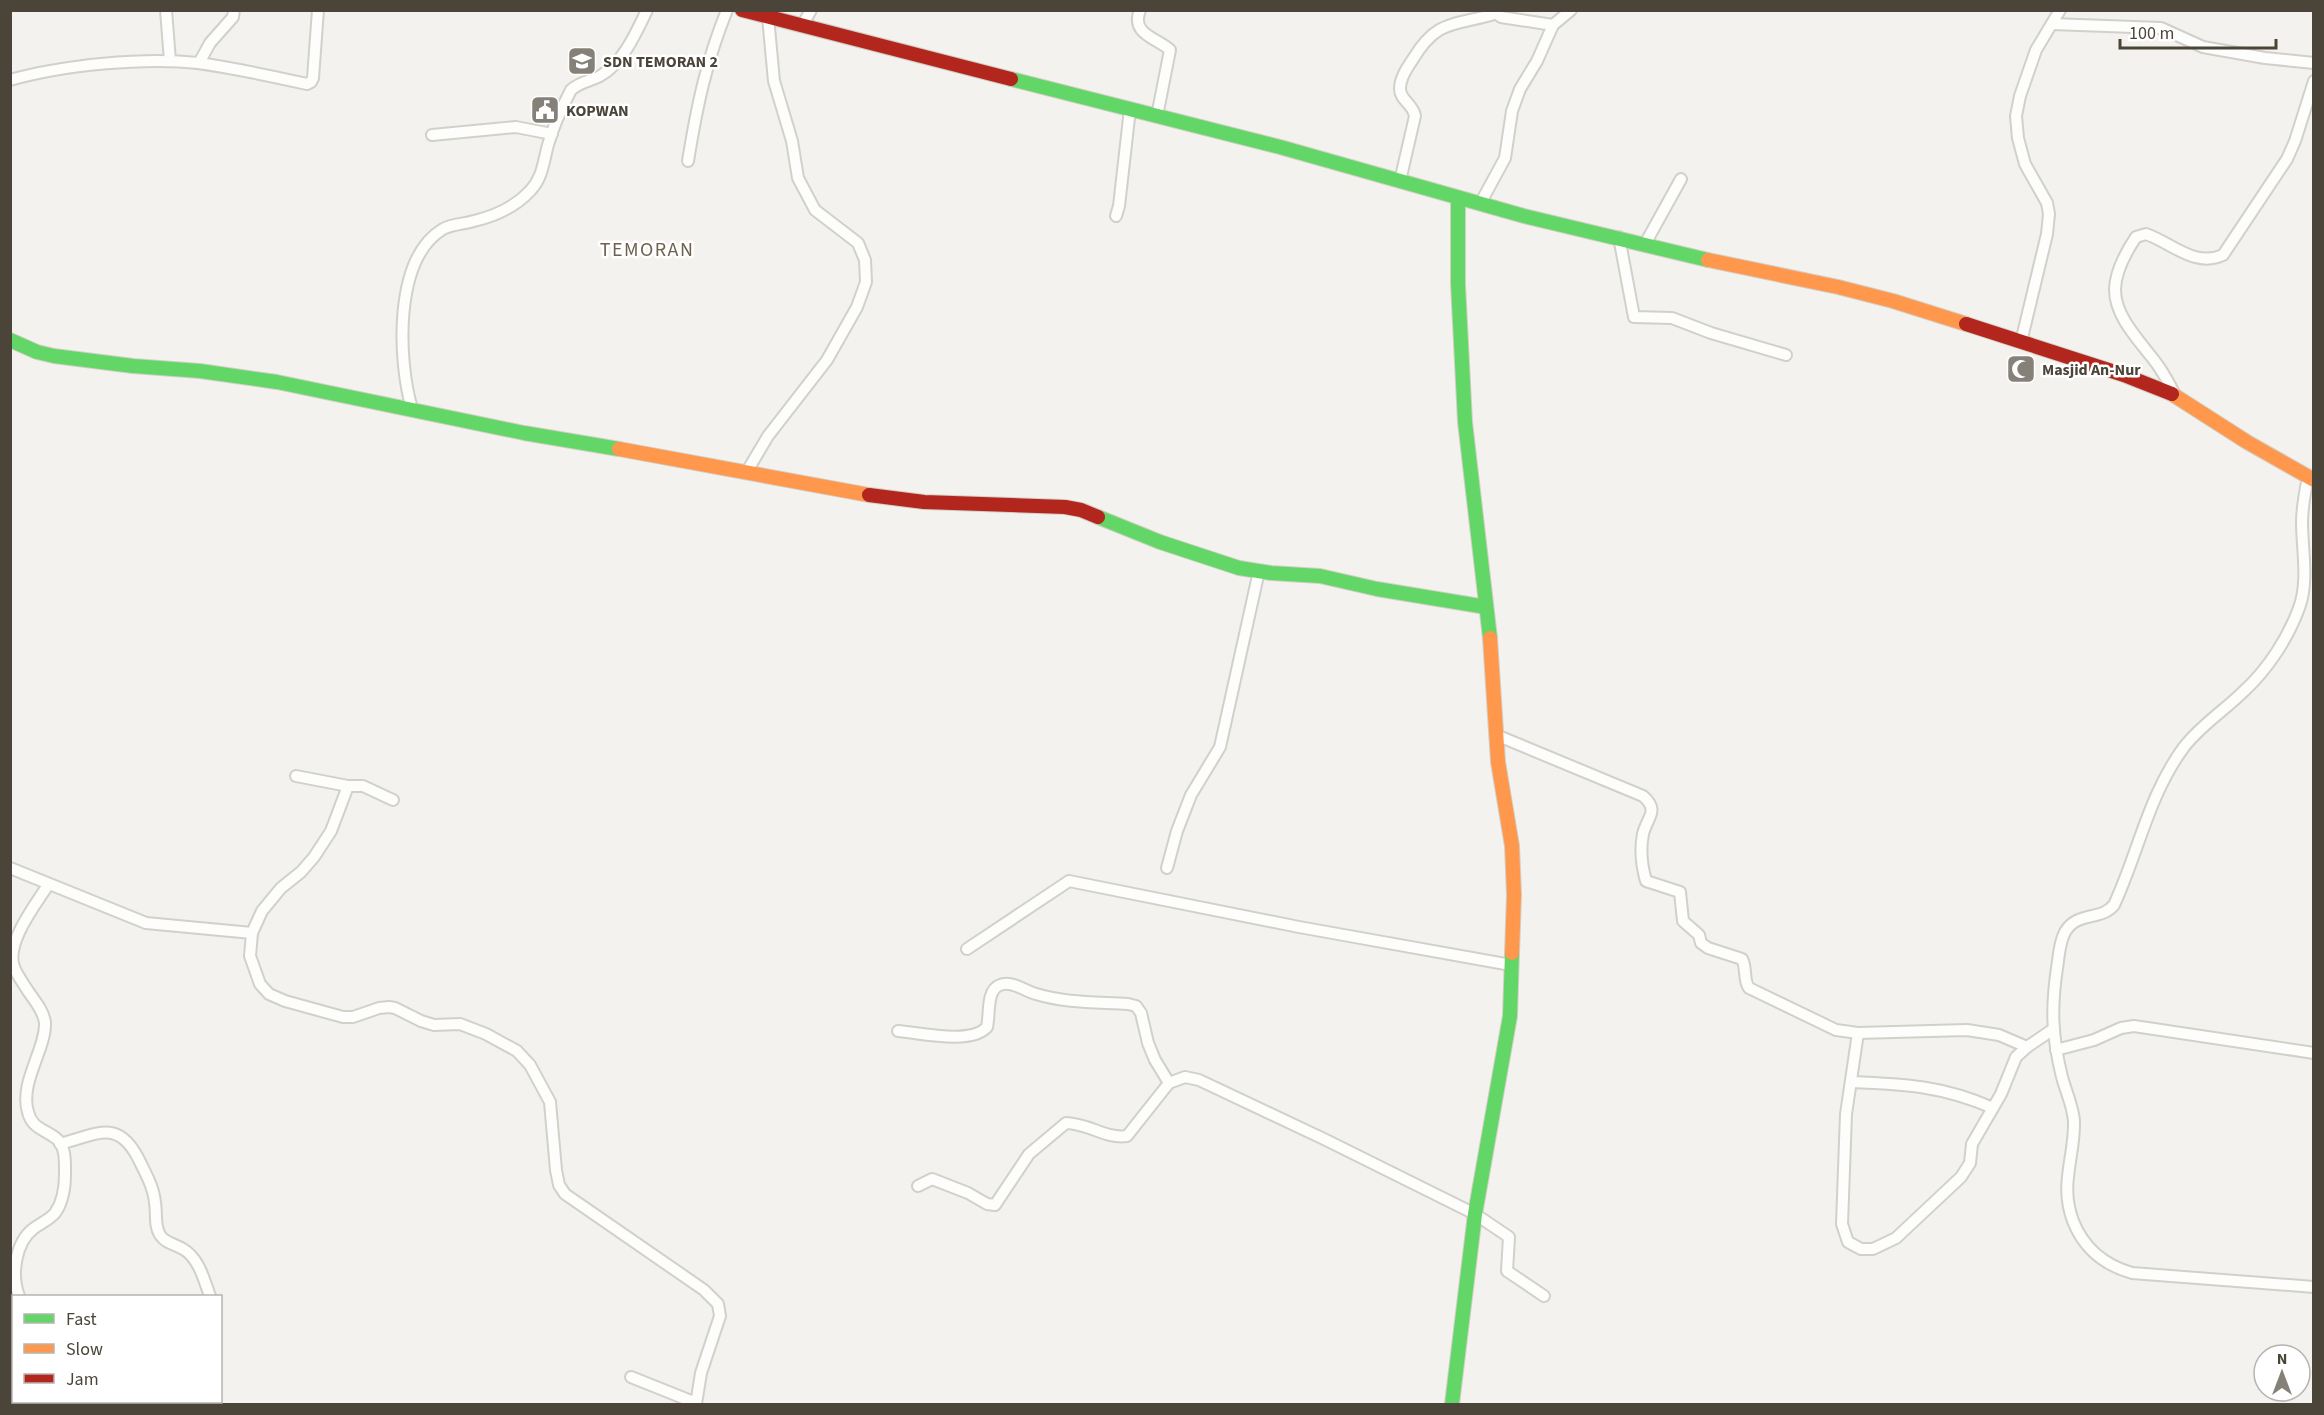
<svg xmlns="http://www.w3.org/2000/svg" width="2324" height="1415" viewBox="0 0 2324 1415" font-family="'Source Sans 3',sans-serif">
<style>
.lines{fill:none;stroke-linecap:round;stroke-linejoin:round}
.street-casing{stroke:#d2d0cb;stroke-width:14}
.fast-casing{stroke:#d3cfc5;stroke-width:16}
.slow-casing{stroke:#d3cfc5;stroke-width:16}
.jam-casing{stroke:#d3cfc5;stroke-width:16}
.street{stroke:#fdfdfc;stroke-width:10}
.fast{stroke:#63d668;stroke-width:14}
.slow{stroke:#ff974d;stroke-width:14}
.jam{stroke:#b3261e;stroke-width:14}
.labels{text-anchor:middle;stroke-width:5;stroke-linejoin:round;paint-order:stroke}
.poi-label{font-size:16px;font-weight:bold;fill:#4b4439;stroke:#fff;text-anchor:start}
.quarter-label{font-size:20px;letter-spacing:1.5px;fill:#6e6250;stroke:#fff}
</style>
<rect width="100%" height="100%" fill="#f4f2ee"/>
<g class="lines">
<g class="street-casing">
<g id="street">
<path d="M166,10L170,61"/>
<path d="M1140,10C1130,34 1157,38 1170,50L1157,116"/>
<path d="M1491,10L1501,17L1553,25"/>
<path d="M2052,24L2161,28L2203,47L2265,58L2314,63"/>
<path d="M802,26L811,10"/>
<path d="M199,63L210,43L233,17L234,10"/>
<path d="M10,80C63,65 144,57 198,63C234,68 271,76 307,84L311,82L313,78L318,10"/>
<path d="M432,135L516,127L552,134"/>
<path d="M688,161C697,106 706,62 727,10"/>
<path d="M1400,181L1415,116C1413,104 1400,100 1400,89C1400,78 1407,68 1413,59C1437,19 1454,26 1494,14"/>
<path d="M1480,204L1505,158L1512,111L1520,89L1537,61L1553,25L1571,10"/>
<path d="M1116,216L1119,206L1130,109"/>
<path d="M1619,237L1634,317L1672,318L1711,333L1786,355"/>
<path d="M1645,244L1681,179"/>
<path d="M2021,342L2047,234L2049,214L2047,203L2025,164L2018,138L2016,116L2020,96L2036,50L2060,10"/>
<path d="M2175,395C2170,385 2165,376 2159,367C2144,345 2115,319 2115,290C2115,272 2126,252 2136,237L2146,234C2172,243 2195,268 2223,255L2287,159L2295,141L2314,81"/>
<path d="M412,409C398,361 393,259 443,229C452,224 464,224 474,221C495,216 515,207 530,191C543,177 543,163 548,145C553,127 562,107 571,90C579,82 591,81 600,76C623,63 636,33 647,10"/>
<path d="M746,473L768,436L827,360L857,307L866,282L865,260L858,243L815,210L798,178L792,141L774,81L768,17"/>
<path d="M2308,477C2305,492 2302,507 2302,522C2302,549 2309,582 2299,608C2288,638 2268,669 2244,691C2225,710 2201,725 2184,747C2148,796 2139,851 2114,905C2101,921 2077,911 2065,932C2059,943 2059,956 2057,968C2051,1008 2052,1037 2062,1077C2066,1092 2073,1106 2074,1121C2075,1157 2059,1184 2073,1221C2084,1249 2104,1265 2132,1273L2314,1287"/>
<path d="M1496,735L1643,796C1660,811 1647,817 1643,834C1640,849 1642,867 1646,881L1680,892L1683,921L1699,935L1701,943L1708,948L1742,959C1747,968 1743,980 1749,988L1836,1030L1858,1033L1967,1030L1999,1035L2027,1047"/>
<path d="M296,776L348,786"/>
<path d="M393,800L363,786H348L331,831L314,857L301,872L281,888L262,911L252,933L250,956L260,984L269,994L285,1001L343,1017H353L379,1008L389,1007L395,1008L421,1021L434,1025L460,1024L486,1034L517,1051L530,1065L550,1102L556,1170L559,1185L565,1194L704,1290L718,1304L720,1316L701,1373L696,1404"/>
<path d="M10,868L146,923L252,933"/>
<path d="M1167,868L1177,831L1191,795L1220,747L1259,571"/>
<path d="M967,949L1069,881L1299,927L1511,965"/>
<path d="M898,1031C921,1033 971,1045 987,1027C990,1015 986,990 1000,985C1011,980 1025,991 1036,994C1065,1003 1098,1002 1128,1004L1136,1006L1141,1013L1148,1043L1155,1060L1169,1083"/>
<path d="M1858,1033L1846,1114L1842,1224L1848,1242L1861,1249H1873L1896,1238L1961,1177L1970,1163L1972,1144L2001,1094L2016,1057L2027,1047L2052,1030"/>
<path d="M2056,1050L2094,1040L2121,1028L2134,1026L2314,1053"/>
<path d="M1851,1082C1905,1084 1943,1086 1993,1108"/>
<path d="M60,1144C100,1133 120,1118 141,1164C147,1176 154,1189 155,1203C157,1214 154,1225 160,1235C165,1243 175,1244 183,1249C199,1258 204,1280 210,1296"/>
<path d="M918,1186L932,1179L968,1193L987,1204L995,1205L1029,1154L1066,1123C1091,1124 1105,1139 1127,1136L1169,1083L1185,1077L1199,1080L1326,1140L1475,1214L1509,1237L1507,1271L1544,1296"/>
<path d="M19,1296C11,1276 15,1243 33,1229C41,1223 49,1220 55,1213C63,1202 65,1187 65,1174C65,1163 66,1147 57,1139C45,1129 32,1129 28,1112C19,1083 46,1049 45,1023C44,1011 34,1000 28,991C23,983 17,975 14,967C5,943 36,904 48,885"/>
<path d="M12,1367L14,1357"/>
<path d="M631,1377L696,1403"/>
<path d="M108,1402L141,1404"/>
<path d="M182,1404L183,1402"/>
</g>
</g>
<g class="fast-casing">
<g id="fast">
<path d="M1011,79L1280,147L1524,216L1708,260"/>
<path d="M1458,198V284L1465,422L1490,638"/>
<path d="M10,340L37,352L54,356L133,366L200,371L277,382L524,433L619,449"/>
<path d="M1098,517L1160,542L1239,568L1271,573L1320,576L1377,589L1486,607"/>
<path d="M1452,1404L1475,1214L1510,1016L1512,953"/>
</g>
</g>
<g class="slow-casing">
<g id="slow">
<path d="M1708,260L1838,287L1893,301L1966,324"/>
<path d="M2172,394L2247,442L2314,480"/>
<path d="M619,449L869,495"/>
<path d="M1490,638L1498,762L1512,846L1514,895L1512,953"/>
</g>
</g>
<g class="jam-casing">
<g id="jam">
<path d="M742,10L1011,79"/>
<path d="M1966,324L2124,375L2172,394"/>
<path d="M869,495L924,502L1065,507L1081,510L1098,517"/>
</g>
</g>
<use href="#street" class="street"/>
<use href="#fast" class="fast"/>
<use href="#slow" class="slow"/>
<use href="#jam" class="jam"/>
</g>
<defs>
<g id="school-square" transform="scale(1.5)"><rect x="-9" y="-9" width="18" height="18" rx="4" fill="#868178" stroke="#fff"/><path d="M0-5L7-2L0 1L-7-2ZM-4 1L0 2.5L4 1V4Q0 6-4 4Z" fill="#fff"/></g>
<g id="civic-square" transform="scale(1.5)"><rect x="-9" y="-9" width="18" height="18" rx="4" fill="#868178" stroke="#fff"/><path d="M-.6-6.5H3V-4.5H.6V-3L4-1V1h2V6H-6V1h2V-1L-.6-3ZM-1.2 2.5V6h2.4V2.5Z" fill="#fff"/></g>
<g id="mosque-square" transform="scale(1.5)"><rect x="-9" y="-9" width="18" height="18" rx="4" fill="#868178" stroke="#fff"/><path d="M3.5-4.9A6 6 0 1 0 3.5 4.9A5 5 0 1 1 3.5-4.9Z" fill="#fff"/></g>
</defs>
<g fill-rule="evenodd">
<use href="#school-square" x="582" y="61"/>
<use href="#civic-square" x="545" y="110"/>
<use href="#mosque-square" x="2021" y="369"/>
</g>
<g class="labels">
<g class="poi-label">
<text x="603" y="67">SDN TEMORAN 2</text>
<text x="566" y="116">KOPWAN</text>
<text x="2042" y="375">Masjid An-Nur</text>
</g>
<g class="quarter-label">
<text x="647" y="256">TEMORAN</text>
</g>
</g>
<rect width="2324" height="1415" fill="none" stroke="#4b4439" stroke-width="24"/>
<rect x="12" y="1295" width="210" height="108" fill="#ffffff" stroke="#b7b4b0" stroke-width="1.5"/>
<rect x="24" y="1314" width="30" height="9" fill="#63d668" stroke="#b7b4b0" stroke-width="1.5"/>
<text x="66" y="1325" font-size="18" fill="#4b4439">Fast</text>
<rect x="24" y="1344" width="30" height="9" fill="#ff974d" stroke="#b7b4b0" stroke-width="1.5"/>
<text x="66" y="1355" font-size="18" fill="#4b4439">Slow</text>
<rect x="24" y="1374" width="30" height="9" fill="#b3261e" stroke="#b7b4b0" stroke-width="1.5"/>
<text x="66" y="1385" font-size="18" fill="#4b4439">Jam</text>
<g transform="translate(2282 1373)"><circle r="28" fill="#ffffff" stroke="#b7b4b0" stroke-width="1.5"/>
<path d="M0-4.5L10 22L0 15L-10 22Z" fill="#868178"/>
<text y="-9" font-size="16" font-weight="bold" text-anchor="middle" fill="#4b4439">N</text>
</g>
<path d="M2120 39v9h156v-9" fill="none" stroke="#4b4439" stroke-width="3"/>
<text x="2129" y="39" font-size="18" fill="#4b4439" stroke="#ffffff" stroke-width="4.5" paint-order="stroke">100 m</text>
</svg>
